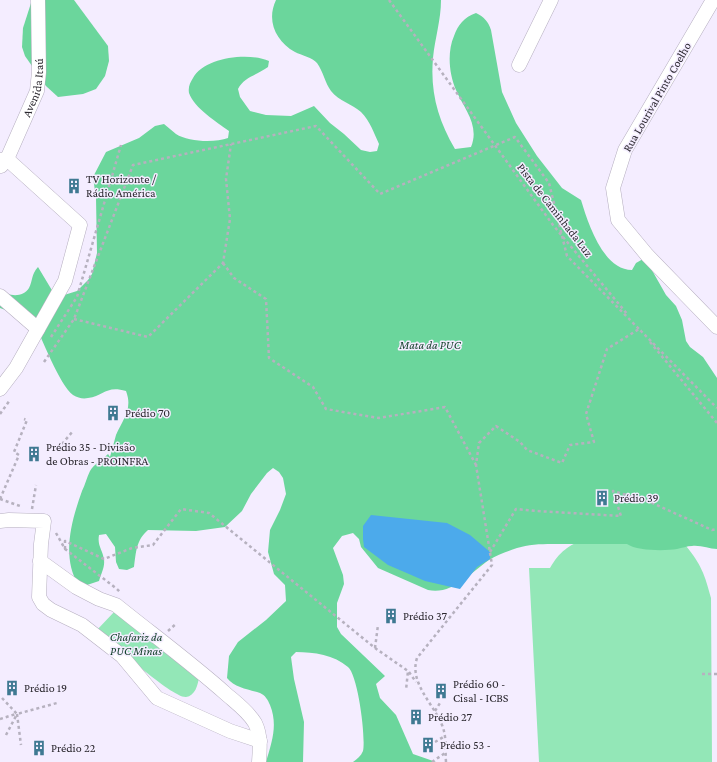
<svg xmlns="http://www.w3.org/2000/svg" width="717" height="762" viewBox="0 0 717 762" font-family="'Crimson Pro',serif">
<style>
.green{fill:#93e7b7}
.forest{fill:#6bd69c}
.water{fill:#4caaeb}
.lines{fill:none;stroke-linecap:round;stroke-linejoin:round}
.minor-casing{stroke:#b6afc0;stroke-width:15}
.path{stroke:#b6b1bf;stroke-width:2.5;stroke-dasharray:3 3;stroke-linecap:butt}
.minor{stroke:#fff;stroke-width:14}
.labels{text-anchor:middle;stroke-width:3;stroke-linejoin:round;paint-order:stroke}
.street-label{font-size:12px;fill:#2b282f;stroke:#f4edff}
.poi-label{font-size:12px;fill:#2b282f;stroke:#f4edff;text-anchor:start}
.park-label{font-size:12px;font-style:italic;fill:#103e27;stroke:#f4edff}
</style>
<rect width="100%" height="100%" fill="#f4edff"/>
<g class="green">
<path d="M586,538L686,546C701,564 705,575 711,598L712,762H539L529,568H550C560,551 568,546 586,538Z"/>
<path d="M115,611L199,677C198,685 195,696 186,697C172,698 112,642 96,631Z"/>
</g>
<g class="forest">
<path d="M32,0H74L108,46L109,61L105,76L96,89L83,94L58,97L46,86L25,56L22,47L23,28Z"/>
<path d="M276,0H441C441,20 435,38 433,58C430,92 438,120 455,149L471,147C480,125 464,109 456,90C449,74 447,52 454,36C458,25 464,17 476,13C484,17 488,21 491,30L502,92L516,123L537,156L562,188L581,200C588,223 603,270 632,270L636,263L643,259L649,265L666,295L676,306L682,320L686,341L690,347L703,357L717,378V549C709,549 701,545 692,546C687,546 682,548 677,549C665,551 637,551 627,544C606,544 586,544 566,544C550,544 532,543 517,548C508,551 497,555 489,560C470,573 453,595 428,590L378,568L361,547L359,539L353,533L342,536L333,548L343,575L344,584L337,603V627L341,634L385,676L376,684L380,698L396,715L413,754L436,762H353C357,759 361,756 363,751C366,738 358,675 348,667C334,655 314,652 296,652L291,657L294,679L304,722L303,762H266C272,741 278,725 270,705C268,700 265,695 260,693C248,689 235,688 227,678L229,656L238,642L266,620L286,601L285,585L274,574L268,552L270,530L280,510L286,494L283,478L279,472L273,468L267,473L251,494L242,511L225,527L196,531L148,530C136,540 136,553 134,567L127,570L119,569L116,562L115,547L106,534L99,535C97,546 103,550 104,560C105,567 101,574 99,581L84,586L78,584C61,556 72,519 82,491C85,485 87,477 90,471C94,464 102,460 108,454L110,457C112,450 114,442 116,435C123,419 133,409 126,391C106,385 104,396 88,398C83,399 78,398 73,395C60,386 41,336 33,320L0,308V291C9,296 23,298 29,288C33,280 31,275 38,267L53,292L61,296L77,291L88,280L92,274L97,253L96,198L93,177L106,152L139,138L155,126L164,124C168,127 172,131 176,134C188,142 215,143 228,138L229,131C217,122 194,108 189,93C188,87 190,83 193,78C204,57 249,52 269,61L268,67C257,75 244,77 238,89L240,97L250,111L266,115L291,116L314,106L330,123L344,134L361,150L370,152L377,151L379,144C374,133 370,121 361,112C352,104 339,101 331,91C325,83 323,71 317,63C313,58 301,55 295,52C276,41 266,21 276,0Z"/>
</g>
<path class="water" d="M371,515L447,523L470,535L490,552V559L477,567L460,589L425,581L409,574L388,565L364,547L363,539V526Z"/>
<g class="lines">
<g class="minor-casing">
<g id="minor">
<path d="M713,0L625,150L613,188L618,220L647,255L717,327"/>
<path d="M519,65L551,0"/>
<path d="M0,160L7,159L80,225L65,281L16,368L0,389"/>
<path id="s1" d="M1,166L7,159L37,91L39,72L38,0"/>
<path d="M0,296L38,329"/>
<path d="M0,521L9,520L44,521L41,544L39,597L43,604L51,610L82,625L122,656L157,698L230,731L260,741"/>
<path d="M40,561L76,587L99,599L116,605C152,634 190,662 225,693C235,702 248,711 255,723C261,735 260,749 259,762"/>
</g>
</g>
<g class="path">
<path d="M389,0L553,225L628,315"/>
<path d="M223,263L234,278L266,299L269,358L313,387L326,409L379,418L445,407L476,465"/>
<path d="M74,319L148,337L223,263L230,219L226,179L231,144"/>
<path d="M51,337L77,297L121,145"/>
<path d="M650,342L717,423"/>
<path d="M44,362L74,319L133,165L316,126L380,194L515,137L549,183L567,256L639,329"/>
<path d="M0,414L10,400"/>
<path d="M62,444L73,431"/>
<path d="M0,499L19,455L14,452L27,420L24,419"/>
<path d="M0,499L20,506"/>
<path d="M32,509L36,485"/>
<path d="M56,533L65,549L117,589L121,593"/>
<path d="M65,549V541L104,559L132,548L153,545L181,509L209,513L375,648L408,671L406,690"/>
<path d="M490,552L516,509L537,511L621,516L613,491L650,502L712,530L717,529"/>
<path d="M168,631L177,623"/>
<path d="M375,648L378,625"/>
<path d="M409,672L416,682"/>
<path d="M702,674H717"/>
<path d="M2,698L17,714L57,703"/>
<path d="M435,711L440,703"/>
<path d="M17,714L21,745"/>
<path d="M0,719L16,714"/>
<path d="M6,735L17,714"/>
<path d="M435,742L445,736"/>
<path d="M432,762L445,753"/>
<path d="M446,762C445,749 447,737 442,725C433,703 409,683 417,658L492,565L476,465L479,443L496,426L520,442L527,450L562,463L570,445L594,442L586,414L607,349L639,329L717,408"/>
</g>
<use href="#minor" class="minor"/>
</g>
<defs>
<g id="building-bare" transform="scale(1.2)"><path d="M-4-6H4V6H1V3H-1V6H-4ZM-2.5-4.3h1.7v1.8h-1.7ZM.8-4.3h1.7v1.8H.8ZM-2.5-1h1.7V.8h-1.7ZM.8-1h1.7V.8H.8Z" fill="#3f7992" stroke="#f4edff" stroke-width="2.5" paint-order="stroke"/></g>
</defs>
<g fill-rule="evenodd">
<use href="#building-bare" x="74" y="186"/>
<use href="#building-bare" x="113" y="413"/>
<use href="#building-bare" x="34" y="454"/>
<use href="#building-bare" x="602" y="498"/>
<use href="#building-bare" x="391" y="616"/>
<use href="#building-bare" x="12" y="688"/>
<use href="#building-bare" x="441" y="691"/>
<use href="#building-bare" x="416" y="717"/>
<use href="#building-bare" x="428" y="745"/>
<use href="#building-bare" x="39" y="748"/>
</g>
<g class="labels">
<g class="street-label">
<text dy="4" stroke="none"><textPath href="#s1" startOffset="86">Avenida Itaú</textPath></text>
<text transform="translate(657 97) rotate(-60)" y="4">Rua Lourival Pinto Coelho</text>
<text transform="translate(555 210) rotate(52)" y="4">Pista de Caminhada Luz</text>
</g>
<g class="poi-label">
<text x="86" y="183">TV Horizonte /<tspan x="86" dy="14">Rádio América</tspan></text>
<text x="125" y="417">Prédio 70</text>
<text x="46" y="451">Prédio 35 - Divisão<tspan x="46" dy="14">de Obras - PROINFRA</tspan></text>
<text x="614" y="502">Prédio 39</text>
<text x="403" y="620">Prédio 37</text>
<text x="453" y="688">Prédio 60 -<tspan x="453" dy="14">Cisal - ICBS</tspan></text>
<text x="24" y="692">Prédio 19</text>
<text x="428" y="721">Prédio 27</text>
<text x="440" y="749">Prédio 53 -</text>
<text x="51" y="752">Prédio 22</text>
</g>
<g class="park-label">
<text x="430" y="349">Mata da PUC</text>
<text x="136" y="641">Chafariz da<tspan x="136" dy="14">PUC Minas</tspan></text>
</g>
</g>
</svg>
